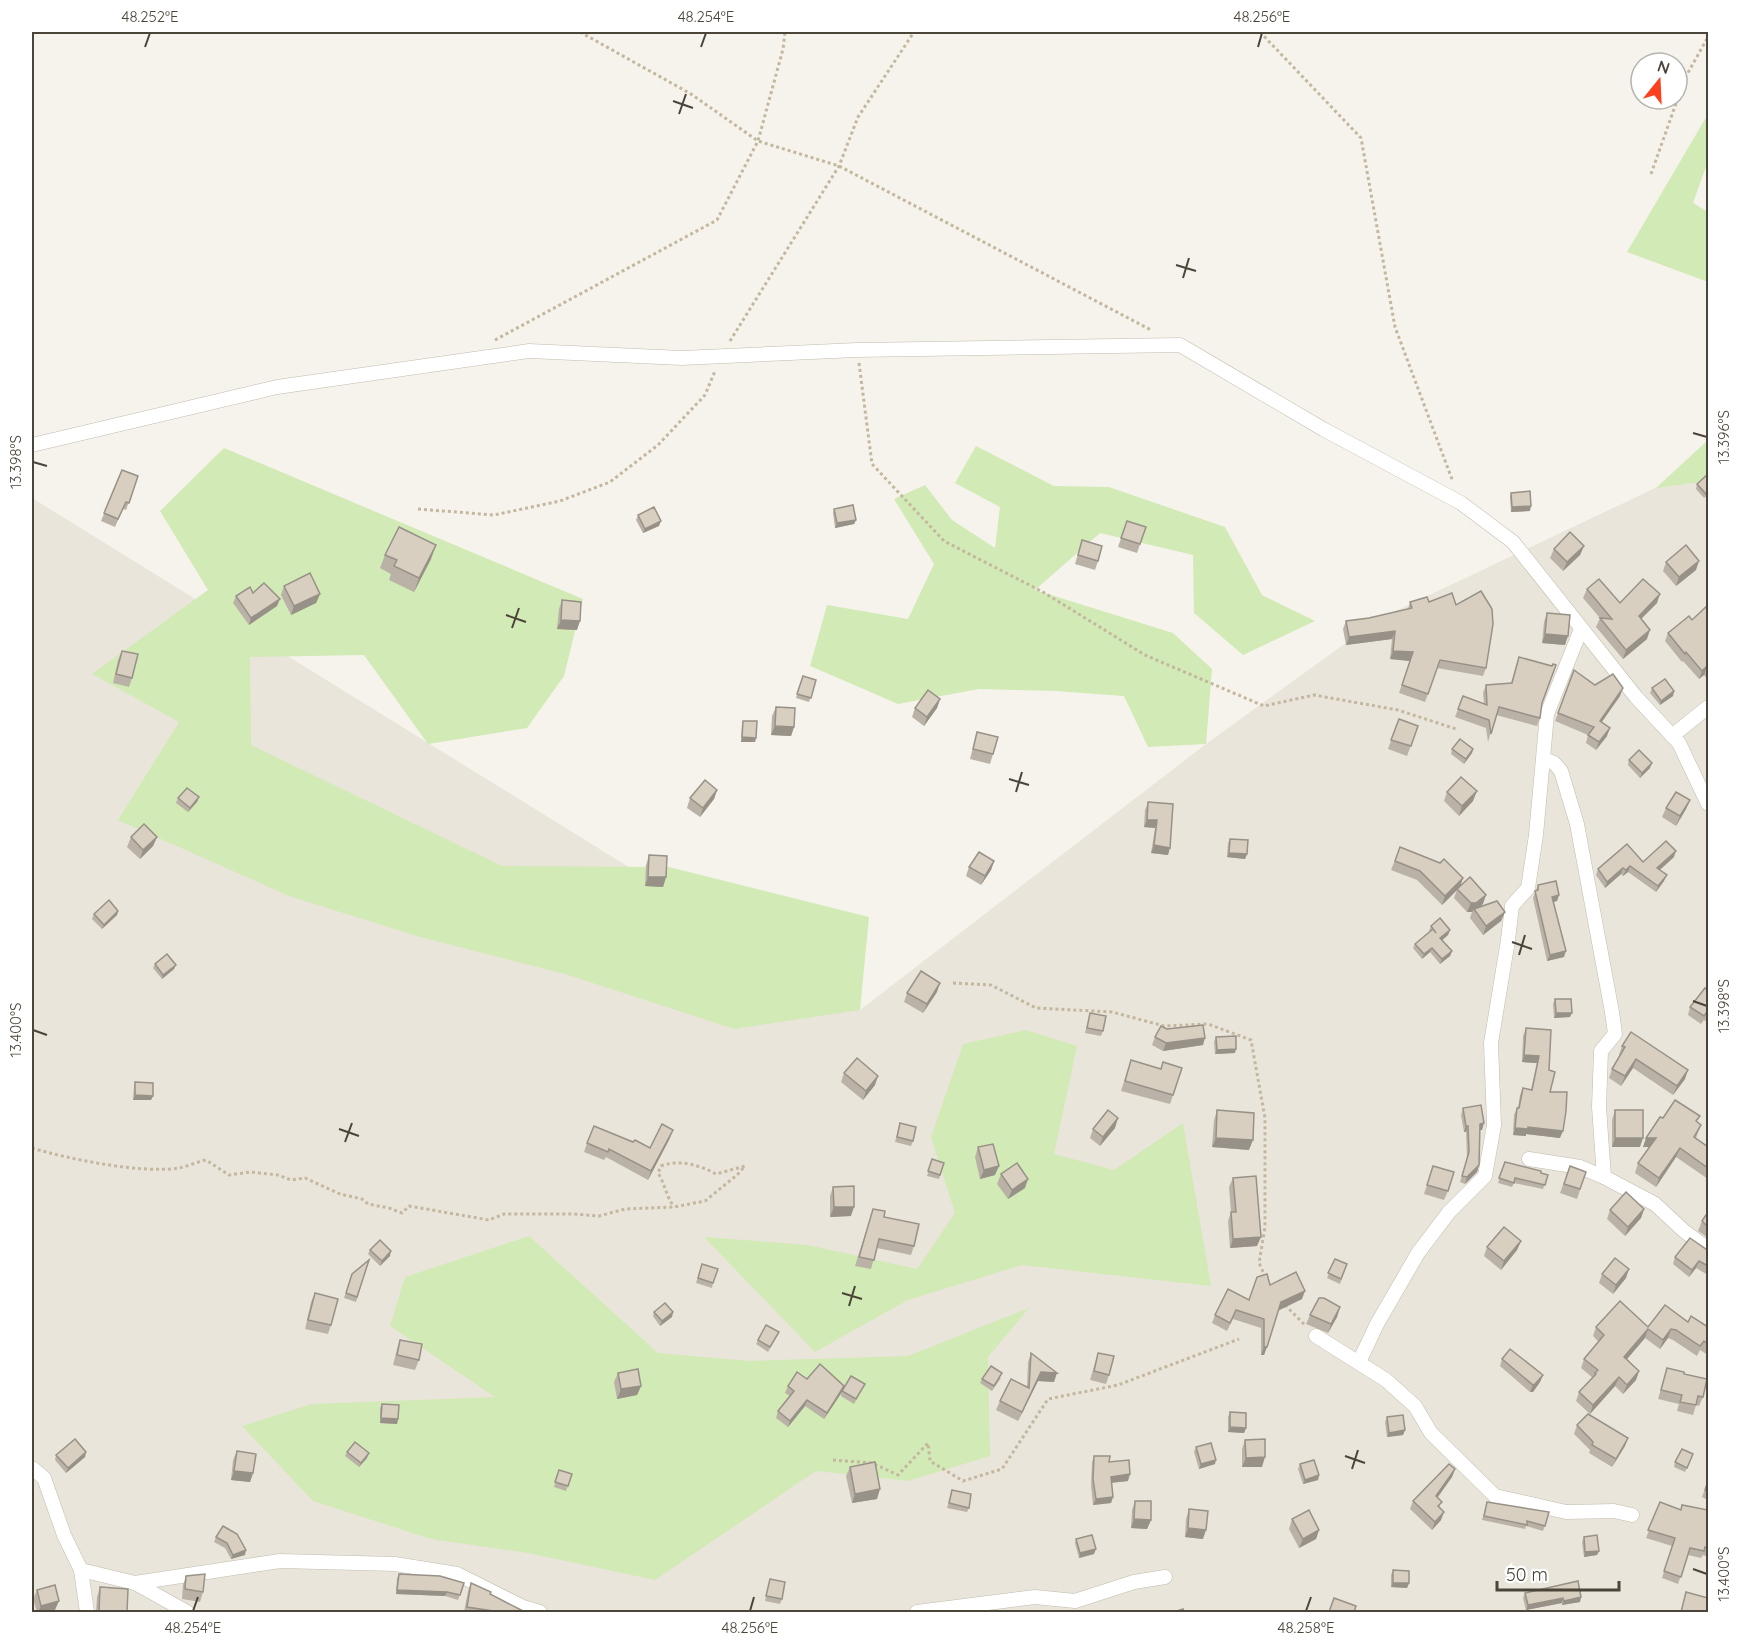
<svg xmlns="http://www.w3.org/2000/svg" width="1740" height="1644" viewBox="0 0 1740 1644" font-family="Quicksand,sans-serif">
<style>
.residential{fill:#eae5da}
.green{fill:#d2eab5}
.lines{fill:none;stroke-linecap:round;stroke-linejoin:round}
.street-casing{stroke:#c2bbae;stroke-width:15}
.path{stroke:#c4b79f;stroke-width:3;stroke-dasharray:3 3;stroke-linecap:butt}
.street{stroke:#fff;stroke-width:14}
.wall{fill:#bab2a6}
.shaded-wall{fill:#979187}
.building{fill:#d8cfc1;stroke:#979187;stroke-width:1.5}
.ticks{fill:none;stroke:#4b4439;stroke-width:2}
.neatline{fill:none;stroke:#4b4439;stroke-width:2}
.ticks-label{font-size:15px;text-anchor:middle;fill:#4b4439}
</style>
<rect width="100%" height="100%" fill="#f6f3ec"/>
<path class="residential" d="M1708,463V1612H32V498L860,1010L1206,744L1379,619Z"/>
<g class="green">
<path d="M1708,114V161L1693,203L1708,212V282L1627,252Z"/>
<path d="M1708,440V481L1656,488Z"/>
<path d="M976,446L1054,486L1109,487L1225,527L1262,595L1315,621L1243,655L1194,613L1193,555L1100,533L1035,590L1173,633L1212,669L1206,744L1148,747L1124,696L1055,691L979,689L898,704L810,666L827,605L908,619L934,564L894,499L925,485L952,520L995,548L1000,507L955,483Z"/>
<path d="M224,448L583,599L564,676L527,728L428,744L364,655L250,657L251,745L502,866L669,867L869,917L860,1010L734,1029L565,974L420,937L289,896L118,820L179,722L92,674L208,590L160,511Z"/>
<path d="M1026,1030L1077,1046L1054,1154L1114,1170L1183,1123L1211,1286L1022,1265L908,1300L815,1352L704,1237L808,1245L917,1269L955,1213L931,1137L963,1044Z"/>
<path d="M529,1236L658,1353L750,1361L908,1356L1029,1308L988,1357L990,1456L908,1481L816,1471L655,1580L528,1553L431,1539L313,1501L242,1426L312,1404L495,1397L390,1326L405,1277Z"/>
</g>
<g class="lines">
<g class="street-casing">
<g id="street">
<path d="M32,445L277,387L529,351L682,358L857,350L1180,345L1323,429L1461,503L1513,542L1636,697L1679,743L1708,804"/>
<path d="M1672,736L1708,707"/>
<path d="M1544,759L1554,763L1561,771L1577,824L1612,1012L1615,1034L1601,1051L1599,1107L1604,1177"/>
<path d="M1529,1159L1580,1167L1604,1177L1655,1204L1684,1231L1708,1249"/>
<path d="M1316,1336L1386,1380L1415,1406L1431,1433L1495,1496L1566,1512L1614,1511L1632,1515"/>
<path d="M1359,1362L1377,1324L1418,1253L1449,1212L1485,1176L1494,1125L1491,1043L1508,940L1512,906L1528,888L1536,835L1547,714L1581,629"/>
<path d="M32,1468L44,1478L64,1535L81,1570L87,1612"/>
<path d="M81,1570L135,1583L187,1612"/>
<path d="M135,1583L280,1561L395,1564L457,1574L523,1607L540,1612"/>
<path d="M917,1612L1035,1597L1075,1601L1134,1582L1165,1577"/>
</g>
</g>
<g class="path">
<path d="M580,32L691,94L758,141L839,166L1151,330"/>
<path d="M1260,32L1361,138L1395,327L1453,482"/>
<path d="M1651,174L1685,78L1708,37"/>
<path d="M495,340L717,220L758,141L783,49L785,32"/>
<path d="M730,341L839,166L858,117L914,32"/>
<path d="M859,363L872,464L944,541L1043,592L1145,655L1264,706L1314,695L1398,710L1456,729"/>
<path d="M418,509L494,515L560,501L610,482L658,445L705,395L715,371"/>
<path d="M953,983L991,985L1036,1008L1112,1012L1164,1026L1208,1024L1251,1040L1265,1118V1227L1259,1263L1266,1278"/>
<path d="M32,1148C68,1159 142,1174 179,1168C188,1166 197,1162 206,1160L229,1175L250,1172L278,1175L291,1180L305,1178L340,1194L362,1199L368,1204L389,1208L402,1213L409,1206L489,1220L504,1214H574L599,1216L625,1209L674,1207L705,1201L737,1175L745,1166L716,1174C699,1165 679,1159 661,1166L658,1173C665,1184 666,1196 674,1207"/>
<path d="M1285,1305L1306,1326"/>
<path d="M833,1460L872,1463L898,1475L928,1443L930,1461L963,1481L1002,1469L1048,1399L1118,1385L1239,1339"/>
</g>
<use href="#street" class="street"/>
</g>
<g class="wall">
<path d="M122,470L138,476L126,510L123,509L115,527L101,521Z"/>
<path d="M1708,474V495L1704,498L1696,489L1697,484Z"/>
<path d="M1511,493L1530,511L1511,512L1510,497Z"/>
<path d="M834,509L856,520L854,524L835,528L833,513Z"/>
<path d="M638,515L659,526L643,533L636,520Z"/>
<path d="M1127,521L1146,527L1137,553L1118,547Z"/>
<path d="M1082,540L1098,561L1095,570L1075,564Z"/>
<path d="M1584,546L1580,555L1563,571L1550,558L1554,549Z"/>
<path d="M385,555L431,559L414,592L389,580L391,574L380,568Z"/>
<path d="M1666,562L1696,570L1676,586L1663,571Z"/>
<path d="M284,586L320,594L316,603L291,615L281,595Z"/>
<path d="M1587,589L1620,603H1657L1641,619L1647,639L1623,659L1596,627L1600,618L1583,598Z"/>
<path d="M253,593L277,606L249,625L233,603L236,596Z"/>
<path d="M562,600L577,630L557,629L559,609Z"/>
<path d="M1410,602H1429L1456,605L1486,668L1483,676L1437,668L1425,702L1399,693L1410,661L1390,659L1392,639L1346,645L1343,629L1346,621L1369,618L1408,609Z"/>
<path d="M1708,605V680L1704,675L1699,679L1683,661L1682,662L1665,641L1668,633L1692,620Z"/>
<path d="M1547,613L1565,645L1542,643L1544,622Z"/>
<path d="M122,651L132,678L129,687L113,683L118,660Z"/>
<path d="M1519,657L1541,704L1540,718L1537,726L1496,715L1488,742L1486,728L1455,717L1463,696L1484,704L1483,693L1486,685L1511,683Z"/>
<path d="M1574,670L1595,685L1620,696L1601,722L1607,736L1596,750L1586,743L1588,735L1555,721Z"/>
<path d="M803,676L816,680L809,702L796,698Z"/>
<path d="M1652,688L1674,691L1673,696L1660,705L1650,693Z"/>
<path d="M940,699L937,708L924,726L912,717L915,708Z"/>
<path d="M776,707L794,727L791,736L771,735L772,716Z"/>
<path d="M1399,719L1418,726L1407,756L1388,749Z"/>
<path d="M743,721L756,738L755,742H741L742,725Z"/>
<path d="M977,732L993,754L990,764L970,759Z"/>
<path d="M1452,749H1473L1472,753L1464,764L1451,754Z"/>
<path d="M1629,760L1650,768L1640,778L1628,765Z"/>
<path d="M717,790L714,799L700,817L687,808L690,798Z"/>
<path d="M1447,792L1473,801L1459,816L1444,801Z"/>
<path d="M199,797L197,802L188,812L176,803L178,798Z"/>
<path d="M1690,800L1686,809L1676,826L1662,817L1666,808Z"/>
<path d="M1148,802L1173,804L1168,855L1151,853L1155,828L1144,827L1145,810Z"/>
<path d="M131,837H157L153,846L140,859L127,847Z"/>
<path d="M1230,839L1247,854L1245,859L1227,857L1228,843Z"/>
<path d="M1400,847L1463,878L1460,886L1483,904L1478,908L1505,912L1501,921L1483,935L1470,918L1472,912H1467L1454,898L1457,890L1442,905L1417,880L1391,870Z"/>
<path d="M649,855L666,877L663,887L645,886L646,865Z"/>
<path d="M1674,857L1660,870L1664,881L1656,892L1628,872L1623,876L1621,874L1605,888L1596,875L1598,869Z"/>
<path d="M994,861L991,870L981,885L966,876L969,867Z"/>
<path d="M1538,885L1559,895L1557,901L1553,902L1564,957L1547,961L1533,898Z"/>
<path d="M118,911L117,915L102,929L92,919L94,914Z"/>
<path d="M1431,926L1450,930L1448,935L1442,940L1452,951L1450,956L1440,964L1430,952L1422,959L1413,948L1415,944L1430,932L1429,931Z"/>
<path d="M155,964L176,965L174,969L162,979L153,968Z"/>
<path d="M1708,991V1023L1704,1020L1701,1024L1688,1015L1690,1007Z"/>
<path d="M937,992L923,1013L904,1002L907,993Z"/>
<path d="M1555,999L1570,1017L1554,1018L1553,1004Z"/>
<path d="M1090,1013L1103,1031L1101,1036L1085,1033Z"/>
<path d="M1526,1028L1549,1070L1550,1092L1560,1138L1526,1134V1136L1513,1135L1514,1115L1517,1108H1518L1520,1095L1523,1088L1531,1090L1537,1063L1522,1062L1523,1036Z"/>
<path d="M1167,1029L1203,1045L1163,1051L1152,1045L1155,1037Z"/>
<path d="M1216,1037L1235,1053L1215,1054L1214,1042Z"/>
<path d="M1622,1046L1685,1079L1673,1095L1633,1068L1621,1086L1609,1078L1612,1069L1620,1056L1619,1055Z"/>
<path d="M1131,1060L1173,1095L1170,1104L1121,1091Z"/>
<path d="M844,1073L875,1085L863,1100L841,1082Z"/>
<path d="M135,1082L153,1096L151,1100H133L134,1086Z"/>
<path d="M1463,1108L1482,1130H1480L1479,1165L1477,1172L1465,1184L1460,1182L1467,1158L1466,1132H1464L1461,1115Z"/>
<path d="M1217,1110L1249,1150L1212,1147L1214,1120Z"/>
<path d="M1615,1110L1640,1147H1612V1120Z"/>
<path d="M1663,1118L1697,1122L1701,1125L1696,1138L1708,1147V1179L1676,1157L1656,1187L1635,1173L1638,1163L1649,1147H1643Z"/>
<path d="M900,1123L913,1141L911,1146L895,1142Z"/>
<path d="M1115,1128L1100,1146L1090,1138L1093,1129Z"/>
<path d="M670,1138L648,1180L606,1157L604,1160L584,1152L587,1143L633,1142L650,1148Z"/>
<path d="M978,1147L995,1175L980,1179L975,1157Z"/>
<path d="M932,1159L944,1163L939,1179L927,1176Z"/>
<path d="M1505,1162L1548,1175L1543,1189L1514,1183L1512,1187L1498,1183Z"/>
<path d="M1433,1166L1448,1191L1444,1200L1424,1194Z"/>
<path d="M1570,1166L1586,1172L1577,1199L1560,1193Z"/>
<path d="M1001,1174L1025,1188L1008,1199L997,1184Z"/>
<path d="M1233,1178L1257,1246L1230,1248L1228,1221L1231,1212L1229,1187Z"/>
<path d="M833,1187L851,1216L830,1217V1196Z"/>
<path d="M873,1209L884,1217L914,1246L911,1255L877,1248L871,1269L855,1266Z"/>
<path d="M1644,1209L1641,1218L1625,1236L1607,1219L1610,1210Z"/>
<path d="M1708,1212V1238L1698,1231L1702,1221Z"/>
<path d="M1521,1241L1517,1250L1501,1270L1484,1256L1487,1247Z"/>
<path d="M1706,1249L1708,1250V1275L1696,1268L1689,1277L1673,1264L1675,1257Z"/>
<path d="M370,1250L390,1256L380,1266L368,1254Z"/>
<path d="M1335,1259L1347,1264L1340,1284L1327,1278Z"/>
<path d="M369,1260L356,1302L344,1298L352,1274Z"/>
<path d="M702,1264L713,1283L712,1288L696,1283Z"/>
<path d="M1602,1274L1626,1278L1613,1294L1599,1283Z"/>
<path d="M1270,1285L1302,1299L1278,1311L1264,1355H1261V1328L1233,1319L1227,1331L1212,1323L1215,1315L1249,1300Z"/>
<path d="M315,1293L331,1325L328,1334L305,1329L311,1302Z"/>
<path d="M1340,1307L1337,1317L1328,1333L1306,1324L1310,1315Z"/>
<path d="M654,1312H673L672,1317L660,1326L653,1316Z"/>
<path d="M1688,1322L1708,1327V1355L1700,1350L1697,1356L1673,1340L1668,1338L1660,1349L1645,1338L1627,1359L1639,1371L1636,1380L1623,1394L1615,1386L1590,1414L1576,1401L1579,1392L1593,1378L1581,1368L1584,1359L1599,1342L1593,1336L1596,1327H1648Z"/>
<path d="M779,1332L768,1352L756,1344L758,1340Z"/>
<path d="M400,1340L419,1360L415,1370L393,1365L397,1349Z"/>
<path d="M1031,1353L1054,1382L1038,1381L1018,1421L996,1410L1000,1401L1027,1387L1028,1362Z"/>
<path d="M1098,1353L1109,1375L1106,1384L1090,1380Z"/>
<path d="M1502,1359L1543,1375L1540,1382L1533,1392H1530L1500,1366Z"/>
<path d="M1667,1368L1684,1374L1703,1397L1699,1406L1696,1405L1693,1415L1677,1411L1679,1404L1658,1399Z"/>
<path d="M618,1373L641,1386L637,1395L617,1399L614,1382Z"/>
<path d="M1001,1378L992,1391L980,1383L982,1379Z"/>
<path d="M807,1379L844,1386L842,1392L824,1419L805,1406L788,1427L776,1418L778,1411L790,1396L785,1393L788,1386Z"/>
<path d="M865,1384L854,1404L841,1396L842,1391Z"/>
<path d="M382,1404L398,1419L397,1424L380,1423V1408Z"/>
<path d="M1230,1412L1246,1428L1244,1433L1228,1432V1417Z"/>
<path d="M1387,1417L1405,1430L1403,1435L1387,1437L1385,1422Z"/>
<path d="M1577,1425L1625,1446L1612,1467L1589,1453L1590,1450L1574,1434Z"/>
<path d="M1245,1440L1262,1467H1242V1449Z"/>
<path d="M1196,1447L1215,1464L1199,1469L1194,1452Z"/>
<path d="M237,1451L253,1473L250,1482L231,1480L233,1460Z"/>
<path d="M86,1452L85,1457L66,1473L55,1460L56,1455Z"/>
<path d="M347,1452L367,1458L359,1467L345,1456Z"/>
<path d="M1693,1454L1685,1472L1674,1467L1675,1462Z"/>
<path d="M1094,1456L1109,1462L1128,1481L1111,1483L1113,1497L1111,1503L1093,1505L1091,1486L1092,1462Z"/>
<path d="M1300,1464L1319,1475L1318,1480L1303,1484L1298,1469Z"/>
<path d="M850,1467L877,1499L852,1503L846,1476Z"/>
<path d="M1455,1469L1452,1477L1437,1497L1440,1508L1441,1520L1432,1530L1410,1509L1413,1501Z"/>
<path d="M559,1470L572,1474L566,1491L554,1487Z"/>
<path d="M1708,1481V1500L1702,1497Z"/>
<path d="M952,1490L969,1508L967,1512L947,1508Z"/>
<path d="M1135,1501L1151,1520L1147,1529L1131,1528L1132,1510Z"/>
<path d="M1487,1502L1549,1512L1543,1531L1526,1526L1525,1529L1482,1520Z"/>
<path d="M1660,1502L1681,1510L1682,1505L1708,1510V1557L1703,1555L1701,1558L1688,1555L1678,1584L1662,1578L1672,1546L1646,1538Z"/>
<path d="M1189,1509L1203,1539L1185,1537L1186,1519Z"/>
<path d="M1292,1519L1319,1530L1316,1539L1299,1548L1289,1529Z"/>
<path d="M216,1537L245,1555L231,1559L225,1548L214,1542Z"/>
<path d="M1584,1537L1599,1551L1597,1555L1584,1557L1582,1542Z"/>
<path d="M1076,1539L1094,1554L1079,1558L1075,1543Z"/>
<path d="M1393,1570L1409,1583L1407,1588L1391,1587V1575Z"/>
<path d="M399,1574L464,1583L458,1600L445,1596L396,1594L397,1578Z"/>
<path d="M186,1576L203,1592L200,1602L182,1599L183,1585Z"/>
<path d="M770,1579L782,1599L780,1604L765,1601Z"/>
<path d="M471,1583L490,1594L525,1612H464L468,1591Z"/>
<path d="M100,1587L127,1612H96L97,1597Z"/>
<path d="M37,1590L55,1610L47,1612H37L33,1599Z"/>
<path d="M1525,1593L1581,1597L1580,1602L1562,1605V1603L1526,1610L1523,1598Z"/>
</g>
<g class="shaded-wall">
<path d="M1531,506L1530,511L1511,512L1512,507Z"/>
<path d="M856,520L854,524L835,528L837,523Z"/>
<path d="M661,521L659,526L643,533L645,529Z"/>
<path d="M436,545L431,559L414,592L419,578Z"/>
<path d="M1584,546L1580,555L1563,571L1567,562Z"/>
<path d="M1699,561L1696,570L1676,586L1679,577Z"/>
<path d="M320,594L316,603L291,615L294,606Z"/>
<path d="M1660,594L1657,603L1635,625L1639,616Z"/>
<path d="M280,599L277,606L249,625L251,618Z"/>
<path d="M561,620L580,621L577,630L557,629Z"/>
<path d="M1650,630L1647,639L1623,659L1626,650Z"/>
<path d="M1395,631L1392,639L1346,645L1349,637Z"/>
<path d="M1545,634L1568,636L1565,645L1542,643Z"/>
<path d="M1393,651L1413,652L1410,661L1390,659Z"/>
<path d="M1707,666L1704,675L1699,679L1702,671Z"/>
<path d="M1623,688L1620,696L1597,729L1600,721Z"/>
<path d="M1674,691L1673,696L1660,705L1661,701Z"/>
<path d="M940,699L937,708L924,726L927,717Z"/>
<path d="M775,726L794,727L791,736L771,735Z"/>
<path d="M1610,728L1607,736L1596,750L1599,742Z"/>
<path d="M742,737L756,738L755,742H741Z"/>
<path d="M1473,749L1472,753L1464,764L1466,759Z"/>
<path d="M1652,763L1650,768L1640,778L1642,773Z"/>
<path d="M717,790L714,799L700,817L703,808Z"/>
<path d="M1477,791L1473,801L1459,816L1462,806Z"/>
<path d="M199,797L197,802L188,812L190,808Z"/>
<path d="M1690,800L1686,809L1676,826L1680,816Z"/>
<path d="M1147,820H1157L1155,828L1144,827Z"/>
<path d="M157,837L153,846L140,859L143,850Z"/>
<path d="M1154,845L1170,848L1168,855L1151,853Z"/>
<path d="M1676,851L1674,857L1655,874L1657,868Z"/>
<path d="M1229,853L1247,854L1245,859L1227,857Z"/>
<path d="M994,861L991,870L981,885L985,876Z"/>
<path d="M1630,866L1628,872L1623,876L1626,870Z"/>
<path d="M1623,868L1621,874L1605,888L1607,882Z"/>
<path d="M1667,875L1664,881L1656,892L1658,886Z"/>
<path d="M648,877H666L663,887L645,886Z"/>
<path d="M1463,878L1460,887L1442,905L1445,896Z"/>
<path d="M1486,895L1483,904L1475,911L1474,909L1472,912H1467L1471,903Z"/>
<path d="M1559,895L1557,901L1550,903L1552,897Z"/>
<path d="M118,911L117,915L102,929L104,925Z"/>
<path d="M1505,912L1501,921L1483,935L1486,926Z"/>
<path d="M1450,930L1448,935L1439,943L1440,938Z"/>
<path d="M1432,948L1430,952L1422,959L1424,954Z"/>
<path d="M1452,951L1450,956L1440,964L1442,959Z"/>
<path d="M1566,951L1564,957L1547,961L1550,955Z"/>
<path d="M176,965L174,969L162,979L163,975Z"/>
<path d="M940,983L937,992L923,1013L927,1004Z"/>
<path d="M1556,1013H1572L1570,1017L1554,1018Z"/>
<path d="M1205,1038L1203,1045L1163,1051L1166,1043Z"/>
<path d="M1236,1049L1235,1053L1215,1054L1217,1050Z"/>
<path d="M1524,1055L1539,1056L1537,1063L1522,1062Z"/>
<path d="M1636,1059L1633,1068L1621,1086L1625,1076Z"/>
<path d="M1688,1070L1685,1079L1673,1095L1677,1086Z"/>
<path d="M878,1076L875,1085L863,1100L866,1091Z"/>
<path d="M135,1095L153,1096L151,1100H133Z"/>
<path d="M1118,1118L1115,1128L1100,1146L1103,1137Z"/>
<path d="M1484,1123L1482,1130H1478L1480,1124Z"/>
<path d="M1466,1126H1468L1466,1132H1464Z"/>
<path d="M1528,1127L1563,1131L1560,1138L1526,1134V1136L1513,1135L1515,1128Z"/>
<path d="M673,1130L670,1138L648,1180L651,1171Z"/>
<path d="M1216,1138L1253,1140L1249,1150L1212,1147Z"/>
<path d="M1615,1138H1643L1640,1147H1612Z"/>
<path d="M1646,1138H1656L1652,1147H1643Z"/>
<path d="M1680,1148L1676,1157L1656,1187L1659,1178Z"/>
<path d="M1479,1165L1477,1172L1465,1184L1467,1177Z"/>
<path d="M999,1166L995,1175L980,1179L984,1170Z"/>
<path d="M1028,1179L1025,1188L1008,1199L1012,1190Z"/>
<path d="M834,1207H854L851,1216L830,1217Z"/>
<path d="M1644,1209L1641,1218L1625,1236L1628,1227Z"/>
<path d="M1261,1237L1257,1246L1230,1248L1233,1239Z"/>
<path d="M1521,1241L1517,1250L1501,1270L1504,1261Z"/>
<path d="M391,1251L390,1256L380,1266L382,1261Z"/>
<path d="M1699,1261L1696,1268L1689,1277L1692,1270Z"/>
<path d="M1629,1269L1626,1278L1613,1294L1616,1285Z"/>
<path d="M1305,1291L1302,1299L1277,1311L1281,1302Z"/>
<path d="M1340,1307L1337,1317L1328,1333L1331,1324Z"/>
<path d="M673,1312L672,1317L660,1326L662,1321Z"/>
<path d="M1648,1329L1645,1338L1621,1366L1624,1357Z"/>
<path d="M1671,1329L1668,1338L1660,1349L1663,1340Z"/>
<path d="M1264,1347H1267L1264,1355H1261Z"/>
<path d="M1639,1371L1636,1380L1623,1394L1627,1385Z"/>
<path d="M1041,1372L1057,1373L1054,1382L1038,1381L1018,1421L1022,1412Z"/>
<path d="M1543,1375L1540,1382L1533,1392H1530L1533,1385Z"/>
<path d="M1619,1377L1615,1386L1590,1414L1593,1405Z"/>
<path d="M641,1386L637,1395L617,1399L621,1389Z"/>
<path d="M844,1386L842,1392L824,1419L827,1413Z"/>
<path d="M807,1400L805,1406L788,1427L790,1421Z"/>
<path d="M381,1418L398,1419L397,1424L380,1423Z"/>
<path d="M1230,1427L1246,1428L1244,1433L1228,1432Z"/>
<path d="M1405,1430L1403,1435L1387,1437L1389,1433Z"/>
<path d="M1628,1438L1625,1446L1612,1467L1616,1459Z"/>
<path d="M86,1452L85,1457L66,1473L68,1468Z"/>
<path d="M369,1453L367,1458L359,1467L361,1463Z"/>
<path d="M1265,1457L1262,1467H1242L1246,1458Z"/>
<path d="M1216,1460L1215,1464L1199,1469L1201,1464Z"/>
<path d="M1455,1469L1452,1477L1433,1504L1436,1496Z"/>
<path d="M234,1471L253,1473L250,1482L231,1480Z"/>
<path d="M1130,1474L1128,1481L1108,1483L1111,1477Z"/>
<path d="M1319,1475L1318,1480L1303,1484L1305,1480Z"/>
<path d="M880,1489L877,1499L852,1503L855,1494Z"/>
<path d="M1113,1497L1111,1503L1093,1505L1096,1499Z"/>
<path d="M1444,1512L1441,1520L1432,1530L1435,1522Z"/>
<path d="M1134,1519L1151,1520L1147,1529L1131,1528Z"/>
<path d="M1188,1528L1206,1530L1203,1539L1185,1537Z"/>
<path d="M1319,1530L1316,1539L1299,1548L1303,1539Z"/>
<path d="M1096,1549L1094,1554L1079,1558L1080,1553Z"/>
<path d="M246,1550L245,1555L231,1559L233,1555Z"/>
<path d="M1599,1551L1597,1555L1584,1557L1585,1552Z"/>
<path d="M1393,1583H1409L1407,1588L1391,1587Z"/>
<path d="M397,1590L447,1592L445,1596L396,1594Z"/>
<path d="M1581,1597L1580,1602L1562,1605L1564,1601Z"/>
<path d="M1563,1598L1562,1603L1526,1610L1528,1605Z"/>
<path d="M59,1601L55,1610L47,1612H38L41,1606Z"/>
</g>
<g class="building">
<path d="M122,470L138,476L129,503L126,502L118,519L104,513Z"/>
<path d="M1708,474V491L1706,494L1697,484Z"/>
<path d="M1530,491L1531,506L1512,507L1511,493Z"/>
<path d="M853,505L856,520L837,523L834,509Z"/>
<path d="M654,507L661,521L645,529L638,515Z"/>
<path d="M1127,521L1146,527L1140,544L1121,538Z"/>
<path d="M399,527L436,545L419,578L394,566L397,560L385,555Z"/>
<path d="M1570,532L1584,546L1567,562L1554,549Z"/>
<path d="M1082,540L1102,546L1098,561L1078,555Z"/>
<path d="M1686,545L1699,561L1679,577L1666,562Z"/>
<path d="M310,573L320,594L294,606L284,586Z"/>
<path d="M1599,579L1620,603L1643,579L1660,594L1639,616L1650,630L1626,650L1600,618L1612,619L1587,589Z"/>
<path d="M264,583L280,599L251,618L236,596L250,587L253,593Z"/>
<path d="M1481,591L1492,609L1493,624L1486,668L1440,660L1428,694L1402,685L1413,652L1393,651L1395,631L1349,637L1346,621L1369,618L1412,608L1410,602L1427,597L1429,602L1452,593L1456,605Z"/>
<path d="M562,600L581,602L580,621L561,620Z"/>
<path d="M1708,605V668L1707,666L1702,671L1686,652L1685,654L1668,633L1689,616L1692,620Z"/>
<path d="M1547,613L1570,615L1568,636L1545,634Z"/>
<path d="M122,651L138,654L132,678L116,674Z"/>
<path d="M1519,657L1552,666L1553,664L1556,665L1542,703L1540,718L1499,707L1491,734L1489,720L1458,709L1463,696L1487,705L1486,685L1512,683Z"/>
<path d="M1574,670L1595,685L1613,674L1623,688L1600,721L1610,728L1599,742L1588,735L1594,727L1558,713Z"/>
<path d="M803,676L816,680L811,698L797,694Z"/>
<path d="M1665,679L1674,691L1661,701L1652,688Z"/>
<path d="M928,690L940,699L927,717L915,708Z"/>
<path d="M776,707L795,708L794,727L775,726Z"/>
<path d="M1399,719L1418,726L1411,746L1391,740Z"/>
<path d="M743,721H757L756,738L742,737Z"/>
<path d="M977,732L998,737L993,754L973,749Z"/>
<path d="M1460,739L1473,749L1466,759L1452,749Z"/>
<path d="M1639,750L1652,763L1642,773L1629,760Z"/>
<path d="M1461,777L1477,791L1462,806L1447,792Z"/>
<path d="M705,780L717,790L703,808L690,798Z"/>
<path d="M187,788L199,797L190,808L178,798Z"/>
<path d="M1676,792L1690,800L1680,816L1666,808Z"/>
<path d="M1148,802L1173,804L1170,848L1154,845L1157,820H1147Z"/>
<path d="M144,824L157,837L143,850L131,837Z"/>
<path d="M1230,839L1248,840L1247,854L1229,853Z"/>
<path d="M1666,841L1676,851L1657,868L1667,875L1658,886L1630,866L1626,870L1623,868L1607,882L1598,869L1627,844L1643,862Z"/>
<path d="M1400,847L1440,863L1444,859L1463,878L1445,896L1420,871L1395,861Z"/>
<path d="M979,852L994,861L985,876L969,867Z"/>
<path d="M649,855L667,856L666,877H648Z"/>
<path d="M1470,877L1486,895L1476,903H1471L1457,889Z"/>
<path d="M1556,881L1559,895L1552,897L1566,951L1550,955L1535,891L1538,890V885Z"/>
<path d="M109,900L118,911L104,925L94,914Z"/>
<path d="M1497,901L1505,912L1486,926L1474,909Z"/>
<path d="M1440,918L1450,930L1440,938L1452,951L1442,959L1432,948L1424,954L1415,944L1433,929L1436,933L1431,926Z"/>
<path d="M167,954L176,965L163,975L155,964Z"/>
<path d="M921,971L940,983L927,1004L907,993Z"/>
<path d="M1705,988L1708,991V1013L1707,1012L1704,1016L1690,1007Z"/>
<path d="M1555,999H1571L1572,1013H1556Z"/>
<path d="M1090,1013L1106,1016L1103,1031L1087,1028Z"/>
<path d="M1203,1025L1205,1038L1166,1043L1155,1037L1161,1026L1167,1029Z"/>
<path d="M1526,1028L1551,1030L1549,1070L1555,1072L1550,1092H1567L1566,1111L1563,1131L1528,1127V1129L1515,1128L1517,1108H1519L1523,1088L1532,1090L1539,1056L1524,1055Z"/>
<path d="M1631,1032L1688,1070L1677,1086L1636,1059L1625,1076L1612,1069L1625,1047L1622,1046Z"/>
<path d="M1236,1036V1049L1217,1050L1216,1037Z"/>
<path d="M857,1058L878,1076L866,1091L844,1073Z"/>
<path d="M1131,1060L1161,1069L1163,1062L1182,1068L1173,1095L1125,1081Z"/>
<path d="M135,1082L153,1083V1096L135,1095Z"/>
<path d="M1675,1100L1700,1116L1696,1121L1701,1125L1694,1137L1708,1147V1168L1680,1148L1659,1178L1638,1163L1656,1138H1646L1660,1117L1663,1118Z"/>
<path d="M1481,1105L1484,1123L1480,1124L1479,1165L1467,1177L1462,1176L1469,1152L1468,1126H1466L1463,1108Z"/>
<path d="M1108,1110L1118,1118L1103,1137L1093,1129Z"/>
<path d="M1217,1110L1254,1113L1253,1140L1216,1138Z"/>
<rect x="1615" y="1110" width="28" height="28"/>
<path d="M900,1123L916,1127L913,1141L897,1137Z"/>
<path d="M662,1124L673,1130L651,1171L609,1149L608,1152L587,1143L594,1126L633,1142L635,1140L650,1148Z"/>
<path d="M993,1144L999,1166L984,1170L978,1147Z"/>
<path d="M932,1159L944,1163L940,1175L928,1171Z"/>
<path d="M1505,1162L1541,1171V1173L1548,1175L1545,1185L1515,1178L1514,1183L1499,1178Z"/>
<path d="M1017,1163L1028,1179L1012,1190L1001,1174Z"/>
<path d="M1433,1166L1454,1172L1448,1191L1427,1185Z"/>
<path d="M1570,1166L1586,1172L1580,1189L1564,1184Z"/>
<path d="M1256,1176L1261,1237L1233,1239L1231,1212H1236L1233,1178Z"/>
<path d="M854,1186V1207H834L833,1187Z"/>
<path d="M1626,1192L1644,1209L1628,1227L1610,1210Z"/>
<path d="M873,1209L885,1211L884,1217L919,1224L914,1246L879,1239L874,1260L859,1257Z"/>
<path d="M1708,1212V1227L1702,1221Z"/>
<path d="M1504,1227L1521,1241L1504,1261L1487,1247Z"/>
<path d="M1690,1238L1706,1249L1708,1250V1266L1699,1261L1692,1270L1675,1257Z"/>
<path d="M380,1240L391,1251L382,1261L370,1250Z"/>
<path d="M1615,1258L1629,1269L1616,1285L1602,1274Z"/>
<path d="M1335,1259L1347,1264L1341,1279L1328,1273Z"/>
<path d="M369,1260L357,1297L346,1293L352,1274Z"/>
<path d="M702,1264L718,1269L713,1283L698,1278Z"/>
<path d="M1296,1272L1305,1291L1281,1302L1267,1347H1264V1319L1236,1310L1230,1323L1215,1315L1228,1289L1249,1300L1257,1277L1267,1274L1270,1285Z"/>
<path d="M315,1293L338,1299L331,1325L308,1320Z"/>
<path d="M1319,1298H1324L1340,1307L1331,1324L1310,1315Z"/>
<path d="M1620,1301L1648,1327L1665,1305L1688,1322L1691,1316L1708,1327V1344L1704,1341L1700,1346L1676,1330L1671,1329L1663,1340L1648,1329L1624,1357L1639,1371L1627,1385L1619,1377L1593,1405L1579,1392L1596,1374L1595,1373L1598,1370L1584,1359L1604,1335L1596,1327Z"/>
<path d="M665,1303L673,1312L662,1321L654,1312Z"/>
<path d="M766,1325L779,1332L770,1347L758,1340Z"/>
<path d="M400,1340L422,1344L419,1360L397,1355Z"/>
<path d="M1510,1349L1543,1375L1535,1384L1533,1385L1502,1359Z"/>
<path d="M1031,1353L1057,1373L1041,1372L1022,1412L1000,1401L1011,1379L1029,1388Z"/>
<path d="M1098,1353L1114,1356L1109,1375L1094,1371Z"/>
<path d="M820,1364L844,1386L827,1413L807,1400L790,1421L778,1411L794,1391L788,1386L797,1372L807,1379Z"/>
<path d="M991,1366L1002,1373L994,1386L982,1379Z"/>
<path d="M1667,1368L1684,1372V1374L1707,1379L1703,1397L1698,1396L1696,1405L1680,1402L1682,1395L1661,1390Z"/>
<path d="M638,1369L641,1386L621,1389L618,1373Z"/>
<path d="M851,1376L865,1384L856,1399L842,1391Z"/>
<path d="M382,1404L399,1405L398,1419L381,1418Z"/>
<path d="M1230,1412L1246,1413V1428L1230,1427Z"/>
<path d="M1588,1414L1628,1438L1616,1459L1592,1445L1593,1442L1577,1425Z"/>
<path d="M1403,1415L1405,1430L1389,1433L1387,1417Z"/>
<path d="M75,1439L86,1452L68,1468L56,1455Z"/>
<path d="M1265,1439V1457L1246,1458L1245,1440Z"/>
<path d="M355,1442L369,1453L361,1463L347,1452Z"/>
<path d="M1211,1443L1216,1460L1201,1464L1196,1447Z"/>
<path d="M1682,1449L1693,1454L1687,1468L1675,1462Z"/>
<path d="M237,1451L256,1454L253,1473L234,1471Z"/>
<path d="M1094,1456H1110L1109,1462L1129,1460L1130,1474L1111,1477L1113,1497L1096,1499L1093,1479Z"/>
<path d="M1314,1460L1319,1475L1305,1480L1300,1464Z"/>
<path d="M875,1462L880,1489L855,1494L850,1467Z"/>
<path d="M1449,1464L1455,1469L1436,1496L1442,1502L1438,1506L1444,1512L1435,1522L1413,1501Z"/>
<path d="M559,1470L572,1474L568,1486L555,1482Z"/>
<path d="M1708,1481V1491L1705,1490Z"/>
<path d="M952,1490L971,1494L969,1508L949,1503Z"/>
<path d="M1135,1501H1151V1520L1134,1519Z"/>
<path d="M1487,1502L1549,1512L1545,1526L1527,1521V1525L1484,1516Z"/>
<path d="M1660,1502L1681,1510L1682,1505L1708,1510V1549L1705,1547L1704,1551L1690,1548L1681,1577L1664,1571L1675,1538L1648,1530Z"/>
<path d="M1189,1509L1208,1511L1206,1530L1188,1528Z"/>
<path d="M1309,1510L1319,1530L1303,1539L1292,1519Z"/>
<path d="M223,1526L237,1534L246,1550L233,1555L227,1543L216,1537Z"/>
<path d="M1092,1535L1096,1549L1080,1553L1076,1539Z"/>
<path d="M1597,1535L1599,1551L1585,1552L1584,1537Z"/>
<path d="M1393,1570L1409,1571V1583H1393Z"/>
<path d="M205,1574L203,1592L185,1589L186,1576Z"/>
<path d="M399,1574L440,1576L464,1583L460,1595L447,1592L397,1590Z"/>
<path d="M770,1579L785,1582L782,1599L766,1596Z"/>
<path d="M1578,1581L1581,1597L1564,1601L1563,1598L1528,1605L1525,1593Z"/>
<path d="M471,1583L491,1592L490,1594L525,1612H500L467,1607Z"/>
<path d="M55,1585L59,1601L41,1606L37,1590Z"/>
<path d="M100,1587L128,1589L127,1612L99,1611Z"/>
<path d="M1686,1592L1708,1598V1612H1681Z"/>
<path d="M1334,1598L1356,1606L1354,1612H1329Z"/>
<path d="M1183,1609L1184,1612H1174Z"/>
</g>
<path class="ticks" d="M145,47L150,33M701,47L706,33M1258,47L1262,33M673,101L693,108M679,114L686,94M1176,265L1196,271M1183,278L1189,258M1693,433L1707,437M33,462L47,466M506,615L526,622M512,628L519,608M1009,779L1029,785M1016,792L1022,772M1512,942L1532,949M1519,955L1525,935M1693,1001L1707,1006M33,1030L47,1035M339,1129L359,1136M345,1142L352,1123M842,1293L862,1299M849,1306L855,1286M1345,1456L1365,1463M1352,1469L1358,1450M1693,1569L1707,1574M193,1611L198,1597M750,1611L754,1597M1306,1611L1311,1597"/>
<rect width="1740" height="1644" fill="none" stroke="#ffffff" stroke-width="66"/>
<g transform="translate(1659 81) rotate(18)"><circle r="28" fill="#ffffff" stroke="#b7b4b0" stroke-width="1.5"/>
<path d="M0-4.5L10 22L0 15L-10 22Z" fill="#fc3f1d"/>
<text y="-9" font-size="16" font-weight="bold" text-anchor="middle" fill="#4b4439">N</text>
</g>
<path d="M1497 1581v9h122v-9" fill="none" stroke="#4b4439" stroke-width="3"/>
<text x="1506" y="1581" font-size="18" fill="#4b4439" stroke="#ffffff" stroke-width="4.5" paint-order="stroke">50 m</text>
<rect x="33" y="33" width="1674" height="1578" class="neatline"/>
<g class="ticks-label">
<text x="150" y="22">48.252°E</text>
<text x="706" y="22">48.254°E</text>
<text x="1262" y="22">48.256°E</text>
<text transform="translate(1724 437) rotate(-90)" y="5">13.396°S</text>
<text transform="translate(16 462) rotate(-90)" y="5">13.398°S</text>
<text transform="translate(1724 1006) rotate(-90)" y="5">13.398°S</text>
<text transform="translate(16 1030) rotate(-90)" y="5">13.400°S</text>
<text transform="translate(1724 1574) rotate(-90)" y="5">13.400°S</text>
<text x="193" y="1633">48.254°E</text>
<text x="750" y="1633">48.256°E</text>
<text x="1306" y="1633">48.258°E</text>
</g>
</svg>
